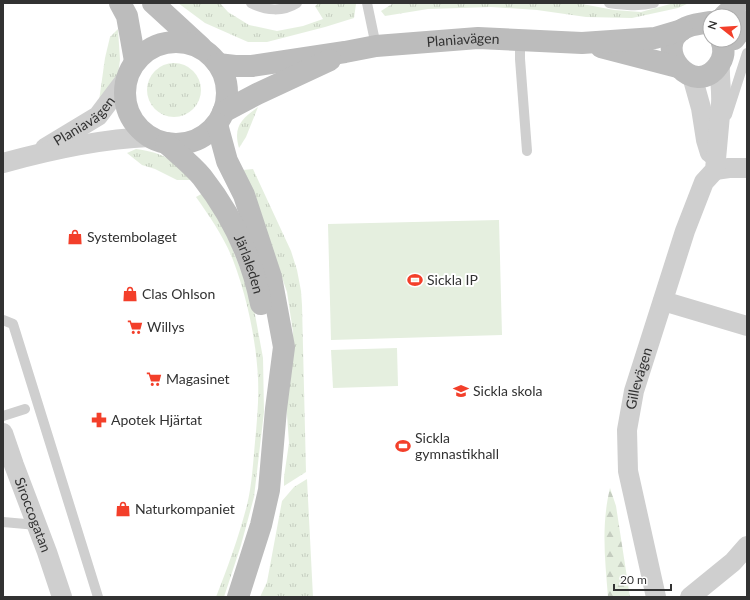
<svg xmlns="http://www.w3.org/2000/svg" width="750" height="600" viewBox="0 0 750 600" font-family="Lato,sans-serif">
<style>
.grass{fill:url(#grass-tufts)}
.forest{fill:url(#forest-firs)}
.pitch{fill:#e5efdf}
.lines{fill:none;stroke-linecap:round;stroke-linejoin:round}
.service{stroke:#cfcfcf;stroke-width:10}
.minor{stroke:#cfcfcf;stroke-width:20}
.secondary{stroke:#bcbcbc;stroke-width:22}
.labels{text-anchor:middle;stroke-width:4;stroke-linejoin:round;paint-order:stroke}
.street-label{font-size:14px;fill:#323232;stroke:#fff}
.poi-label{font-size:14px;fill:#323232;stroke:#fff;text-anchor:start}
</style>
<defs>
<pattern id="grass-tufts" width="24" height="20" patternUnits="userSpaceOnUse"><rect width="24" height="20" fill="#e5efdf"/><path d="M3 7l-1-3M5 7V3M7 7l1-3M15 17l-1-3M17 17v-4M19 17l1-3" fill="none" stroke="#c5cdc0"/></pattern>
<pattern id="forest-firs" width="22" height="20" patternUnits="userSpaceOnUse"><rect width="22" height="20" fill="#e5efdf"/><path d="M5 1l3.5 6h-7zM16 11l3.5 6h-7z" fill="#c5cdc0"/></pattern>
</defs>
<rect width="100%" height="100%" fill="#fff"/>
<g class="grass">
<path d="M178,3H220L228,12L249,25L277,31L303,26L323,19L315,6L319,3L356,4L354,18L325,27L267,42H248L205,23Z"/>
<path d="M396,3H577L614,10L641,12L674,3H689L678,8L632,18L586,17L537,10L491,7L428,9L385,16L381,11L392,4Z"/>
<path d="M118,29L120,60L118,74L99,101L105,58L110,37Z"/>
<circle cx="174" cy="90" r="27"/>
<path d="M258,107L246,137L239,148C233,127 241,119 258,107Z"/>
<path d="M136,149C166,153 171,160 192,180H177L155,169L142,165L127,153Z"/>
<path d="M253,169L291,251L297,270L301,291L302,305L306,472L284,486V477L289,443L285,386L292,355L293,332L287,292L272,249L243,170Z"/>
<path d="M203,193L219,215L252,298L263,358L264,412L254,497L241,545L224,597H216C228,567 239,536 247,505C252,485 253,463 255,442C257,421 259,399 258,378C256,339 247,297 233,260C224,237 210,217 196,197Z"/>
<path d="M307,479L313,597H260L267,582L282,501L294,487Z"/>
</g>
<path class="forest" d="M610,488L616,506L630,597H608C605,559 601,526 610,488Z"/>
<g class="pitch">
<path d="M499,220L502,335L331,340L328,224Z"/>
<path d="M397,348L398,386L333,388L331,350Z"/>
</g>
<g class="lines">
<g class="service">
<path d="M251,3C266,11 283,12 297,3"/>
<path d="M367,3L376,46"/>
<path d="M609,3C624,5 639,7 654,3"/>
<path d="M520,39V59L527,151"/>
<path d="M727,115L747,53"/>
<path d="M3,320L13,324L98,597"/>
<path d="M3,416L25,409"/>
<path d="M3,522L37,525"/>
</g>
<g class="minor">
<path d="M692,76L701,108L706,140L710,153"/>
<path id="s1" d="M45,148L98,116L126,79"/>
<path d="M3,163C50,150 100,139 149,137"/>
<path d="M715,170L729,168H747"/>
<path d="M663,301L747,326"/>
<path id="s2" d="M3,433L14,465L47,552L62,597"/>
<path id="s3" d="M656,597L628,471L627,430L634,391L685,231L704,182L715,170C717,148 719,126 721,104C722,90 719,77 720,64"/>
<path d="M690,597L733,562L747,546"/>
</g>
<g class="secondary">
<path d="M120,3L127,16L135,61"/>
<path d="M153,3L201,47"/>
<path d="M724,16L738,3"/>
<path d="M710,22C701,24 691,24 683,29C651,49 694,99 718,66C724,58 725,49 721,40"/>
<path d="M734,39L747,22"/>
<circle cx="176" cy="93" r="51"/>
<path d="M601,47L678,67"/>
<path id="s4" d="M218,64L235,66H252L345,52L376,46L478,38L582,43L655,38L682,30"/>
<path d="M223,112L257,94L330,60"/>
<path d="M217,124L227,161L244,195L271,277L284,347L276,409L269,490L261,525L238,597"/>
<path id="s5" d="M166,143C178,154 192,165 202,177C231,214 252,258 261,304"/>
</g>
</g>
<defs>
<g id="shop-bare" transform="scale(1.2)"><path d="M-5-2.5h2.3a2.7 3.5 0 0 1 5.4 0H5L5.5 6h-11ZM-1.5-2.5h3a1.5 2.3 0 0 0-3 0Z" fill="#f33f2a" stroke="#fff" stroke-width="2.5" paint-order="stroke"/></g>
<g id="stadium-bare" transform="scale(1.2)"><path d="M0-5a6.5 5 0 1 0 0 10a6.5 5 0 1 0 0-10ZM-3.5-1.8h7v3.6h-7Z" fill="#f33f2a" stroke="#fff" stroke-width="2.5" paint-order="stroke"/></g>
<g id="supermarket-bare" transform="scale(1.2)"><path d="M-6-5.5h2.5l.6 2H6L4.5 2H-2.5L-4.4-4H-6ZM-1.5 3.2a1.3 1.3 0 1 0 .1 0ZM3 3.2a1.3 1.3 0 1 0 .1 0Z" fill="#f33f2a" stroke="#fff" stroke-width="2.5" paint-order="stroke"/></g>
<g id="school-bare" transform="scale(1.2)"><path d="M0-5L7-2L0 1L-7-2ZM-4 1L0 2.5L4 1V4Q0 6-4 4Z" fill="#f33f2a" stroke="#fff" stroke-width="2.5" paint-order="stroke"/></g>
<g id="pharmacy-bare" transform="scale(1.2)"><path d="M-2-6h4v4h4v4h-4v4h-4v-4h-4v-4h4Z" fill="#f33f2a" stroke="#fff" stroke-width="2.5" paint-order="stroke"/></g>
</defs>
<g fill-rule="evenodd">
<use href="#shop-bare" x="75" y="237"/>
<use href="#stadium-bare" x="415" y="280"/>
<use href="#shop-bare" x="130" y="294"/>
<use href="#supermarket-bare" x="135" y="327"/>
<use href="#supermarket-bare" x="154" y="379"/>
<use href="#school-bare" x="461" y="391"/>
<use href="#pharmacy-bare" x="99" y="420"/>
<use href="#stadium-bare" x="403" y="446"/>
<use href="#shop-bare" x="123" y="509"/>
</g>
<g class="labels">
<g class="street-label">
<text dy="5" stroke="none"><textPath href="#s4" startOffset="247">Planiavägen</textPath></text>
<text dy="5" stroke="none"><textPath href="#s1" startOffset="48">Planiavägen</textPath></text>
<text dy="5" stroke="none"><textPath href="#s5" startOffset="149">Järlaleden</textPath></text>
<text dy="5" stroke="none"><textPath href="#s3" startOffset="223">Gillevägen</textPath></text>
<text dy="5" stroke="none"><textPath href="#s2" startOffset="87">Siroccogatan</textPath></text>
</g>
<g class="poi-label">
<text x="87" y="242">Systembolaget</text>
<text x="427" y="285">Sickla IP</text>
<text x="142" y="299">Clas Ohlson</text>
<text x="147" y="332">Willys</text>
<text x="166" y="384">Magasinet</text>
<text x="473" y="396">Sickla skola</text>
<text x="111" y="425">Apotek Hjärtat</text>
<text x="415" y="443">Sickla<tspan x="415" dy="16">gymnastikhall</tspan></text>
<text x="135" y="514">Naturkompaniet</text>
</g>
</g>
<rect width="750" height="600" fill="none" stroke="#323232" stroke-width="8"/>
<g transform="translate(722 28) rotate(287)"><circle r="19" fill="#ffffff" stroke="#adadad"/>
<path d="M0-3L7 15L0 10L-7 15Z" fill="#f33f2a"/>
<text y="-6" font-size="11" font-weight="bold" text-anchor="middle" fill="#323232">N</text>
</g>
<path d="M614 584v6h57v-6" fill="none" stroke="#323232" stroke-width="2"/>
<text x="620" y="584" font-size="12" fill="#323232" stroke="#ffffff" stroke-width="3" paint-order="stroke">20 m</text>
</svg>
